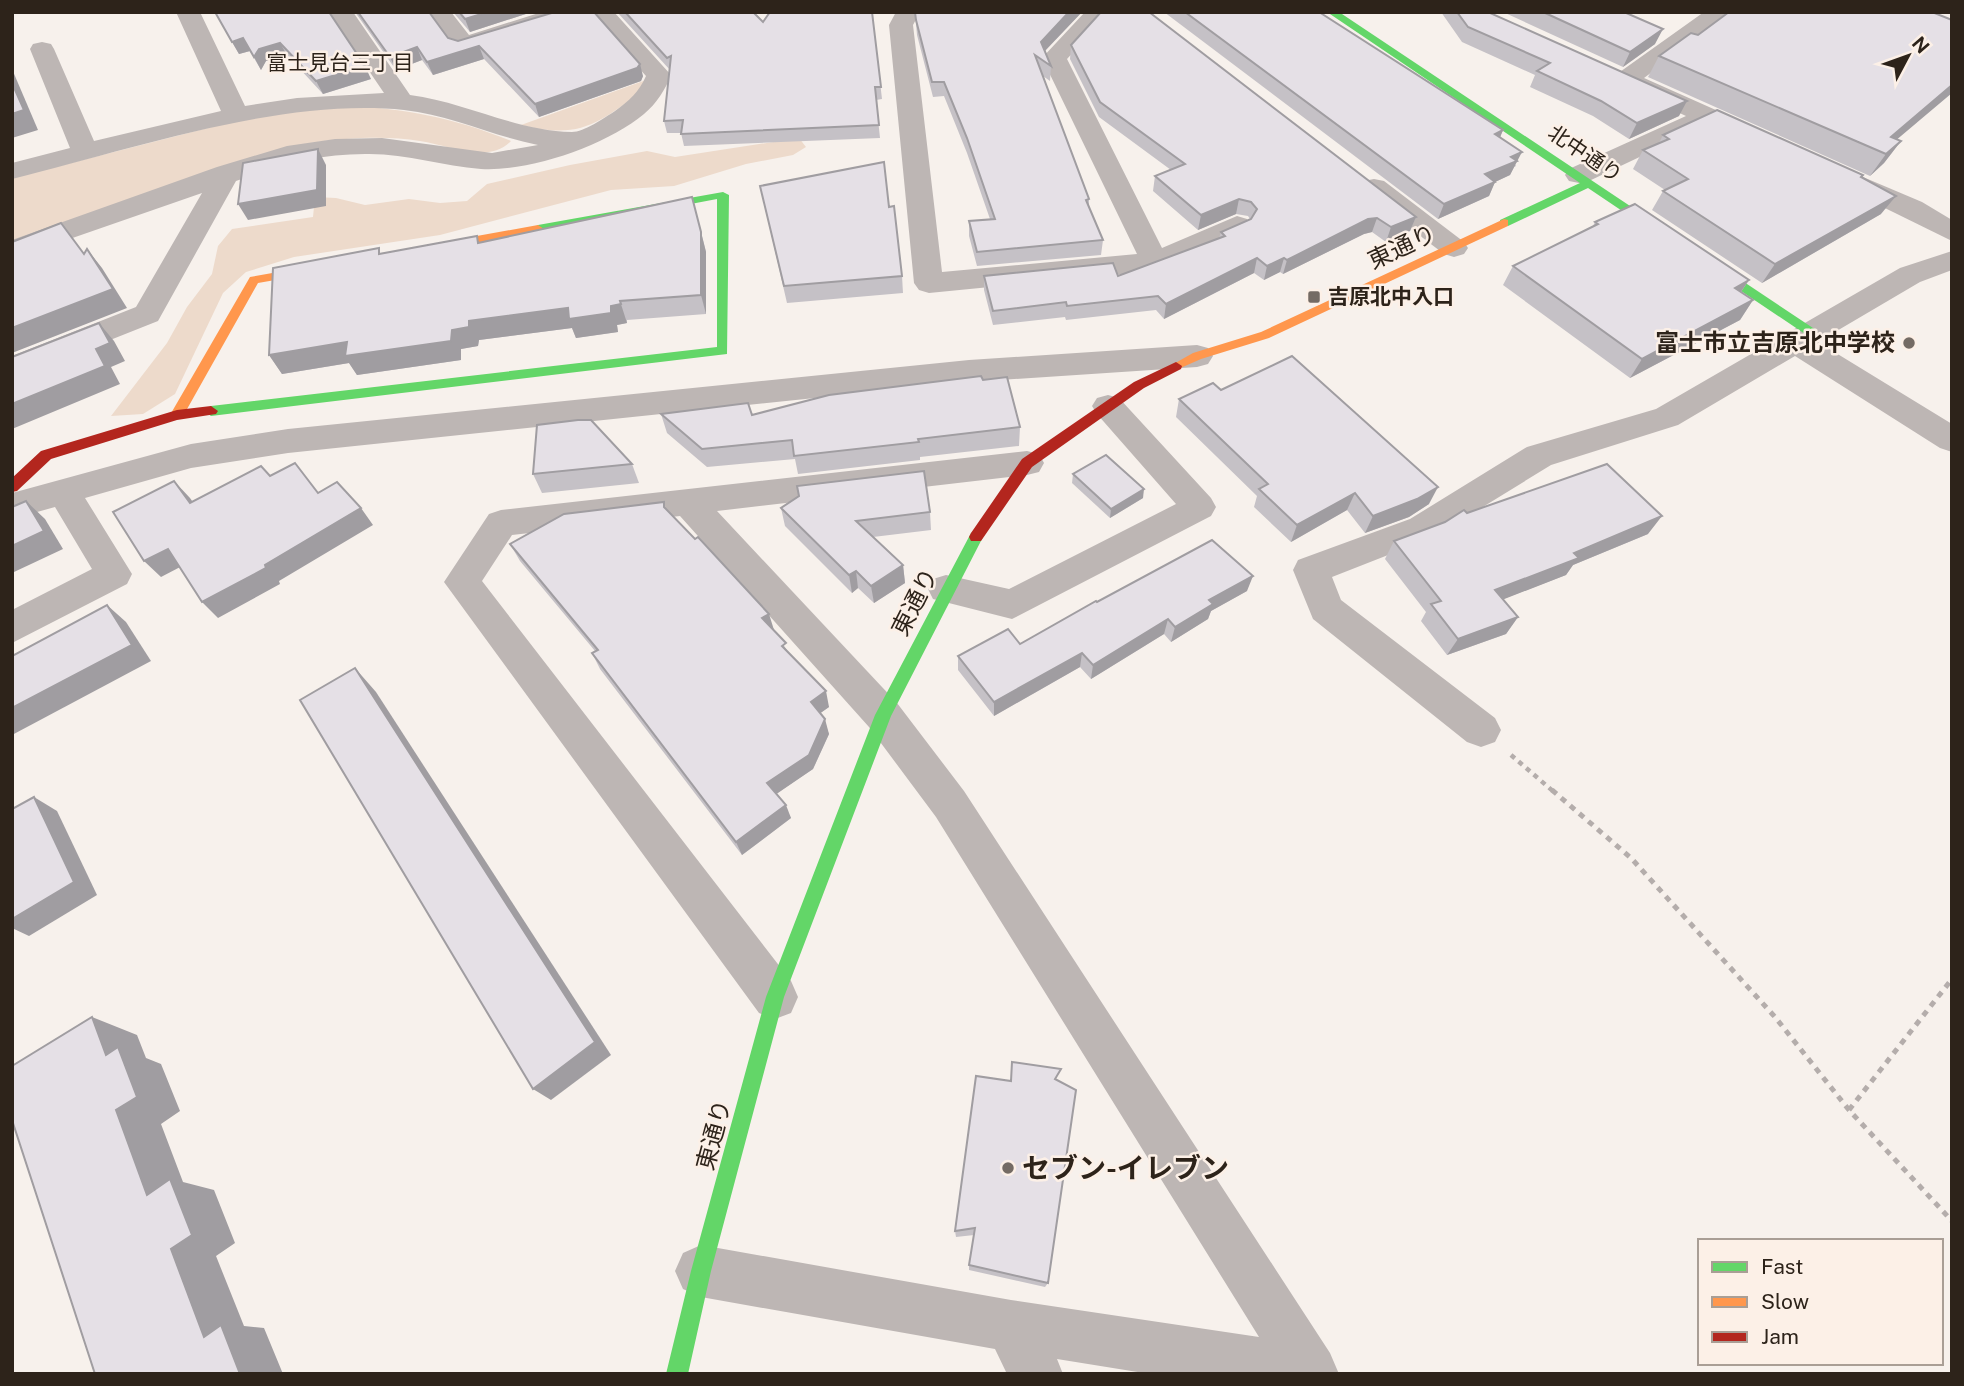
<svg xmlns="http://www.w3.org/2000/svg" width="1964" height="1386" viewBox="0 0 1964 1386" font-family="'Public Sans','Noto Sans JP',sans-serif">
<style>
.green{fill:#eddacb}
.lines{fill:none;stroke-linecap:round;stroke-linejoin:round}
.path-far1{stroke:#b4adab;stroke-width:4.5;stroke-dasharray:5 5;stroke-linecap:butt}
.path{stroke:#b4adab;stroke-width:5;stroke-dasharray:6 6;stroke-linecap:butt}
.street{fill:#bdb6b4;fill-rule:evenodd}
.fast{fill:#63d668;fill-rule:evenodd}
.slow{fill:#ff974d;fill-rule:evenodd}
.jam{fill:#b3261e;fill-rule:evenodd}
.wall{fill:#c5c1c6}
.shaded-wall{fill:#a09da1}
.building{fill:#e5e0e6;stroke:#a09da1;stroke-width:2}
.poi-dot{fill:#746b64;stroke:#fcf0e7;stroke-width:2.5}
.labels{text-anchor:middle;stroke-width:5;stroke-linejoin:round;paint-order:stroke}
.far-neighbourhood-label{font-size:21px;fill:#2d231a;stroke:#fcf0e7}
.far-street-label{font-size:21px;fill:#2d231a;stroke:#fcf0e7}
.far-poi-label{font-size:21px;font-weight:bold;fill:#2d231a;stroke:#fcf0e7;text-anchor:start}
.street-label{font-size:24px;fill:#2d231a;stroke:#fcf0e7}
.poi-label{font-size:24px;font-weight:bold;fill:#2d231a;stroke:#fcf0e7;text-anchor:end}
.near-poi-label{font-size:28px;font-weight:bold;fill:#2d231a;stroke:#fcf0e7;text-anchor:start}
</style>
<rect width="100%" height="100%" fill="#f7f1ec"/>
<g class="green">
<path d="M646,80L644,90C598,123 581,140 521,125Z"/>
<path d="M343,105C406,109 452,117 511,141C488,165 449,145 420,141C396,137 370,137 346,139C287,142 233,164 177,183C122,203 67,222 12,241V178L247,118Z"/>
<path d="M799,138L806,147L793,155L746,164L674,186L611,190L440,235L294,257L246,272L223,293L175,394L143,414L111,416L167,343L187,307L212,274L218,246L232,229L313,217L315,197L336,198L365,205L409,199L440,203L467,201L487,184L570,165L647,151L675,157Z"/>
</g>
<g class="lines">
<path class="path-far1" d="M1511,755L1554,792"/>
<g class="path">
<path d="M1552,790L1631,858L1775,1017L1849,1110L1952,1221"/>
<path d="M1849,1110L1952,979"/>
</g>
<g class="street">
<path d="M176,12H200L245,106L297,98L384,93L329,12H353L410,95C465,102 516,131 572,132C584,132 604,118 615,111C629,101 639,92 646,76L589,12H614L671,75C665,90 657,103 644,114C607,145 530,172 481,169C442,166 405,153 365,154C317,154 281,165 236,181L158,321L12,379V356L136,307L202,193L12,259V240L217,167L287,146L335,139L382,138L492,153L538,145C492,136 451,115 404,110C282,97 130,150 12,179V163L70,148L30,49L33,44L42,42L51,44L54,49L94,141L221,111Z"/>
<path d="M427,12H451L469,35L542,12H580L576,17L464,51L455,49Z"/>
<path d="M896,12H920L913,25L942,272L1137,254L1042,58L1085,12H1110L1067,59L1162,248L1237,216L1247,219L1251,225L1247,231L1155,271L929,293L919,290L914,283L889,25Z"/>
<path d="M1704,12H1732L1644,78L1763,131L1767,137L1763,143C1744,147 1724,133 1707,125L1589,181L1579,183L1569,181L1565,175L1569,169L1686,116L1617,84L1613,79L1617,74Z"/>
<path d="M1844,169L1922,202L1952,220V241L1834,183L1830,177L1834,171Z"/>
<path d="M1374,179L1384,181L1464,242L1468,248L1464,254L1454,257L1444,254L1364,193L1360,187L1364,181Z"/>
<path d="M1952,251V270L1920,282L1818,342L1952,424V452L1940,448L1795,356L1678,425L1551,465L1434,537L1332,577L1341,600L1495,718L1501,730L1495,742L1481,747L1467,742L1313,619L1293,570L1298,560L1410,519L1527,447L1656,409L1900,268Z"/>
<path d="M1197,345L1208,348L1213,356L1208,364L1197,367L969,382L288,453L191,468L85,498L132,574L127,584L12,643V610L92,569L55,507L12,519V493L191,444L288,429L969,360Z"/>
<path d="M1108,395L1119,398L1211,498L1216,507L1211,516L1012,619L933,599L928,589L933,579L946,575L1009,589L1176,504L1097,414L1092,406L1097,398Z"/>
<path d="M1027,451L1039,454L1044,463L1039,472L1027,475L717,511L897,703L964,791L1330,1353L1339,1374H1150L1057,1359L1063,1374H1007L995,1349L701,1297L683,1289L675,1271L683,1253L701,1245L1011,1300L1259,1337L936,817L869,727L680,516L512,535L482,581L791,981L798,997L791,1013L775,1019L759,1013L444,582L489,514L501,510Z"/>
</g>
<g class="fast">
<path d="M1327,12H1339L1816,330V336H1808L1588,188L1508,226H1500V220L1580,183Z"/>
<path d="M723,192L729,195L727,354L211,416L204,411L211,406L717,347V199L538,233L532,229L538,225Z"/>
<path d="M976,531L983,537L891,716L784,997L711,1271L688,1374H666L691,1271L766,997L875,715L971,533Z"/>
</g>
<g class="slow">
<path d="M1504,219L1508,220V226L1269,338L1201,359L1176,370L1170,366L1193,353L1261,332Z"/>
<path d="M538,225L544,229L542,232L427,253L421,249L427,245Z"/>
<path d="M323,264L327,265V271L258,283L182,418H172L170,415L250,277Z"/>
</g>
<g class="jam">
<path d="M1176,362L1182,366L1181,369L1144,388L1032,467L981,541H971L969,537L971,533L1022,459L1134,382Z"/>
<path d="M211,406L218,411L216,414L177,420L51,459L17,491L12,492V478L41,451L177,410Z"/>
</g>
</g>
<g class="wall">
<path d="M215,12L371,79L323,94L287,55L266,61L261,70L250,51L239,54Z"/>
<path d="M355,12H429L448,38L643,76L641,81L539,117L484,59L433,75L422,60L396,70Z"/>
<path d="M453,12H532L470,32Z"/>
<path d="M617,12H753L763,22L872,12L882,99L876,100L880,138L684,146L681,133H667L664,121L670,70Z"/>
<path d="M915,12H1082L1045,51L1051,66L1050,81L1043,76L1089,199V207L1103,240L1101,255L977,266L969,236V221L990,219L967,153L944,96L933,97L917,35Z"/>
<path d="M1164,12H1319L1503,130L1500,137L1516,166L1514,167L1510,175L1495,182L1489,196L1438,219Z"/>
<path d="M1441,12H1488L1679,116L1629,139L1593,116L1530,87L1535,75L1462,42Z"/>
<path d="M1503,12H1624L1655,44L1623,67Z"/>
<path d="M1071,45L1416,217L1410,231L1386,242L1372,232L1364,234L1283,274L1280,272L1264,280L1254,273L1164,319L1156,310L1066,320L1065,317L993,325L984,290V276H1118L1219,238L1221,232L1250,219L1248,216L1236,214L1198,230L1153,191L1155,176L1171,170L1099,117L1070,59Z"/>
<path d="M1659,56L1897,140L1901,141L1884,163L1870,176L1648,77Z"/>
<path d="M1663,135L1861,178L1881,214L1762,283L1652,210L1663,191L1665,190L1633,169L1643,150L1659,143Z"/>
<path d="M760,186L889,207L902,276L903,293L787,303Z"/>
<path d="M1595,222L1749,280L1741,292L1753,300L1740,320L1630,378L1503,285L1513,266L1593,226Z"/>
<path d="M701,232L706,252V314L627,320V323L617,325L618,332L576,338L572,328L479,340L478,346L461,349V360L357,375L349,363L282,374L269,355L480,242Z"/>
<path d="M983,380L1020,427L1019,446L920,457V460L798,474L795,459L707,467L667,433L661,414L752,415Z"/>
<path d="M1221,390L1429,504L1409,517L1365,533L1347,510L1291,542L1254,507L1257,496L1176,417L1179,399Z"/>
<path d="M632,464L639,483L542,493L533,474Z"/>
<path d="M1073,474L1143,498L1110,518L1072,483Z"/>
<path d="M664,502L666,510L774,630L788,652L829,707L820,713L829,734L813,769L776,794L791,818L742,855L600,669L592,653L595,651L520,561L510,544Z"/>
<path d="M781,508L930,512L931,530L873,537L903,565L905,583L874,603L858,588L852,593L785,526Z"/>
<path d="M1467,513L1648,534L1573,565L1566,575L1503,599L1518,617L1506,634L1447,655L1421,621L1426,612L1385,559L1394,541Z"/>
<path d="M1247,591L1211,611L1208,619L1171,642L1164,634L1091,679L1080,667L994,716L958,670V656L1020,644L1097,602Z"/>
<path d="M1058,1080L1048,1283L1045,1287L969,1270V1265L974,1235L956,1237L955,1231L1011,1081Z"/>
</g>
<g class="shaded-wall">
<path d="M488,12H532L470,32L465,19Z"/>
<path d="M1069,12H1082L1040,56L1041,42Z"/>
<path d="M1663,29L1655,44L1623,67L1630,52Z"/>
<path d="M243,38L250,51L239,54L232,42Z"/>
<path d="M280,43L287,55L266,61L261,70L254,57L259,49Z"/>
<path d="M479,46L484,59L433,75L427,62Z"/>
<path d="M417,47L422,60L396,70L390,57Z"/>
<path d="M640,64L643,76L641,81L539,117L535,104Z"/>
<path d="M365,66L371,79L323,94L316,81Z"/>
<path d="M12,69L38,130L12,138Z"/>
<path d="M1952,85V93L1882,152L1891,137Z"/>
<path d="M1687,101L1679,116L1629,139L1637,123Z"/>
<path d="M1503,130L1497,145L1495,134Z"/>
<path d="M1901,141L1884,163L1870,176L1886,154Z"/>
<path d="M318,149L326,165V206L248,220L238,204Z"/>
<path d="M1522,152L1510,175L1495,182L1489,196L1438,219L1444,204L1485,174L1511,157Z"/>
<path d="M1896,196L1881,214L1762,283L1775,264Z"/>
<path d="M1239,199L1236,214L1198,230L1201,215Z"/>
<path d="M1416,217L1410,231L1386,242L1391,227Z"/>
<path d="M1377,218L1372,232L1364,234L1283,274L1287,260L1368,219Z"/>
<path d="M701,232L706,252V314L701,295Z"/>
<path d="M87,249L102,268L127,308L12,353V328L113,289Z"/>
<path d="M1257,258L1254,273L1164,319L1166,304Z"/>
<path d="M1284,258L1280,272L1264,280L1267,266Z"/>
<path d="M1749,280L1736,299L1735,288Z"/>
<path d="M1753,300L1740,320L1630,378L1642,359Z"/>
<path d="M620,301L627,323L617,325L618,332L576,338L572,328L479,340L478,346L461,349V360L357,375L349,363L282,374L269,355L347,342L452,330L469,321L568,308L611,306Z"/>
<path d="M99,323L114,341L125,361L111,367L120,384L12,429V404L96,349Z"/>
<path d="M174,481L190,498L205,520L190,503Z"/>
<path d="M1438,487L1429,504L1409,517L1365,533L1373,516Z"/>
<path d="M1144,489L1143,498L1110,518L1111,509Z"/>
<path d="M1355,493L1347,510L1291,542L1297,525Z"/>
<path d="M26,501L45,519L63,549L14,572L12,571V546Z"/>
<path d="M361,508L373,525L279,581L280,584L218,618L202,602Z"/>
<path d="M1662,516L1648,534L1573,565L1566,575L1484,607L1495,590L1574,553Z"/>
<path d="M168,549L184,565L161,577L144,561Z"/>
<path d="M903,565L905,583L874,603L871,586Z"/>
<path d="M856,571L858,588L852,593L849,575Z"/>
<path d="M1253,576L1247,591L1211,611L1208,619L1171,642L1175,627L1209,600Z"/>
<path d="M107,605L126,622L151,661L12,735V708Z"/>
<path d="M769,614L774,630L762,618Z"/>
<path d="M1518,617L1506,634L1447,655L1458,639Z"/>
<path d="M1168,619L1164,634L1091,679L1093,665Z"/>
<path d="M1082,653L1080,667L994,716V702Z"/>
<path d="M355,668L376,692L611,1055L551,1100L533,1089Z"/>
<path d="M826,691L829,707L815,717L811,702Z"/>
<path d="M825,719L829,734L813,769L772,797L767,783Z"/>
<path d="M34,797L57,811L97,895L29,936L12,928V919Z"/>
<path d="M786,805L791,818L742,855L736,842Z"/>
<path d="M92,1017L137,1035L146,1058L161,1064L180,1111L161,1124L183,1182L214,1190L235,1243L216,1256L244,1326L264,1328L283,1374H240L204,1337L147,1195L116,1110L106,1055Z"/>
</g>
<g class="building">
<path d="M215,12H329L365,66L316,81L280,43L259,49L254,57L243,38L232,42Z"/>
<path d="M358,12H429L448,38L458,41L555,12H594L640,64L637,68L535,104L479,46L427,62L417,47L390,57Z"/>
<path d="M459,12H488L465,19Z"/>
<path d="M625,12H753L763,22L770,12H872L881,87H875L879,125L681,134L683,120L664,121L671,56L667,58Z"/>
<path d="M915,12H1069L1041,42L1051,66L1035,55L1089,199L1086,200L1103,240L977,252L969,221L995,219L967,138L944,82H932L916,20Z"/>
<path d="M1101,12H1149L1416,217L1391,227L1377,218L1368,219L1287,260L1284,258L1267,266L1257,258L1166,304L1158,296L1067,306L1066,302L993,311L984,276L1113,263L1118,276L1225,236L1221,232L1251,219L1257,209L1251,202L1239,199L1201,215L1155,176L1185,164L1100,102L1071,45Z"/>
<path d="M1185,12H1319L1503,130L1495,134L1522,152L1511,157L1517,161L1485,174L1495,182L1444,204Z"/>
<path d="M1457,12H1488L1687,101L1637,123L1601,101L1537,71L1550,63L1468,27Z"/>
<path d="M1543,12H1624L1663,29L1630,52Z"/>
<path d="M1729,12H1932L1952,20V85L1891,137L1901,141L1886,154L1659,56L1691,33L1698,35Z"/>
<path d="M12,83L24,110L12,114Z"/>
<path d="M1717,110L1863,175L1861,177L1896,196L1775,264L1663,191L1688,179L1643,150L1669,139L1663,135Z"/>
<path d="M318,149L317,190L238,204L243,163Z"/>
<path d="M884,162L889,207L894,206L902,276L784,286L760,186Z"/>
<path d="M692,197L701,232V295L620,301L621,304L611,306V313L569,319L568,308L469,321V327L452,330L451,341L345,356L347,342L269,355L273,268L379,248V254L477,236L478,243Z"/>
<path d="M1635,204L1749,280L1735,288L1753,300L1642,359L1513,266L1598,224L1595,222Z"/>
<path d="M61,223L84,254L87,249L113,289L12,328V242Z"/>
<path d="M99,323L110,343L96,349L105,366L12,404V357Z"/>
<path d="M1292,356L1438,487L1417,499L1373,516L1355,493L1297,525L1259,489L1268,484L1179,399L1213,383L1221,390Z"/>
<path d="M981,376L983,380L1007,377L1020,427L918,439L919,442L794,456L792,440L702,449L661,414L748,403L752,415L829,395Z"/>
<path d="M578,420H591L632,464L533,474L537,425Z"/>
<path d="M1106,455L1144,489L1111,509L1073,474Z"/>
<path d="M295,463L318,493L337,482L361,508L265,565L266,568L202,602L168,549L144,561L113,512L174,481L190,503L261,466L270,476Z"/>
<path d="M1607,464L1662,516L1574,553L1579,558L1495,590L1518,617L1458,639L1431,604L1441,601L1394,541L1445,522L1464,510L1467,513Z"/>
<path d="M924,471L930,512L856,521L903,565L871,586L856,571L849,575L781,508L799,496L797,486Z"/>
<path d="M26,501L44,531L12,546V507Z"/>
<path d="M664,502V507L695,539L698,537L769,614L762,618L786,643L782,646L826,691L811,702L825,719L809,755L767,783L786,805L736,842L592,653L598,650L510,544L564,514Z"/>
<path d="M1212,540L1253,576L1209,600L1213,604L1175,627L1168,619L1093,665L1082,653L994,702L958,656L1008,629L1020,644L1096,601L1097,602Z"/>
<path d="M107,605L132,645L12,708V656Z"/>
<path d="M355,668L595,1042L533,1089L300,700Z"/>
<path d="M34,797L74,882L12,919V809Z"/>
<path d="M92,1017L106,1055L118,1047L137,1097L116,1110L147,1195L170,1179L192,1235L171,1249L204,1337L221,1325L240,1374H95L12,1120V1066Z"/>
<path d="M1012,1062L1061,1069L1055,1079L1076,1090L1048,1283L969,1265L975,1228L955,1231L976,1076L1011,1081Z"/>
</g>
<g class="poi-dot">
<rect x="1307" y="290" width="14" height="14" rx="3.5"/>
<circle cx="1909" cy="343" r="7"/>
<circle cx="1008" cy="1168" r="7"/>
</g>
<g class="labels">
<g class="far-neighbourhood-label">
<text x="340" y="70">富士見台三丁目</text>
</g>
<g class="far-street-label">
<text transform="translate(1585 154) rotate(34)" y="7">北中通り</text>
</g>
<g class="far-poi-label">
<text x="1328" y="304">吉原北中入口</text>
</g>
<g class="street-label">
<text transform="translate(1402 247) rotate(-25)" y="8">東通り</text>
<text transform="translate(915 602) rotate(-63)" y="8">東通り</text>
<text transform="translate(714 1135) rotate(-75)" y="8">東通り</text>
</g>
<g class="poi-label">
<text x="1895" y="351">富士市立吉原北中学校</text>
</g>
<g class="near-poi-label">
<text x="1022" y="1178">セブン-イレブン</text>
</g>
</g>
<rect width="1964" height="1386" fill="none" stroke="#2d231a" stroke-width="28"/>
<rect x="1698" y="1239" width="245" height="126" fill="#fcf0e7" stroke="#a99e95" stroke-width="2"/>
<rect x="1712" y="1262" width="35" height="10" fill="#63d668" stroke="#a99e95" stroke-width="2"/>
<text x="1761" y="1274" font-size="21" fill="#2d231a">Fast</text>
<rect x="1712" y="1297" width="35" height="10" fill="#ff974d" stroke="#a99e95" stroke-width="2"/>
<text x="1761" y="1309" font-size="21" fill="#2d231a">Slow</text>
<rect x="1712" y="1332" width="35" height="10" fill="#b3261e" stroke="#a99e95" stroke-width="2"/>
<text x="1761" y="1344" font-size="21" fill="#2d231a">Jam</text>
<g transform="translate(1908 56) rotate(49)" stroke="#fcf0e7" stroke-width="5" paint-order="stroke">
<path d="M0-5L12 26L0 18L-12 26Z" fill="#2d231a"/>
<text y="-10" font-size="19" font-weight="bold" text-anchor="middle" fill="#2d231a">N</text>
</g>
</svg>
